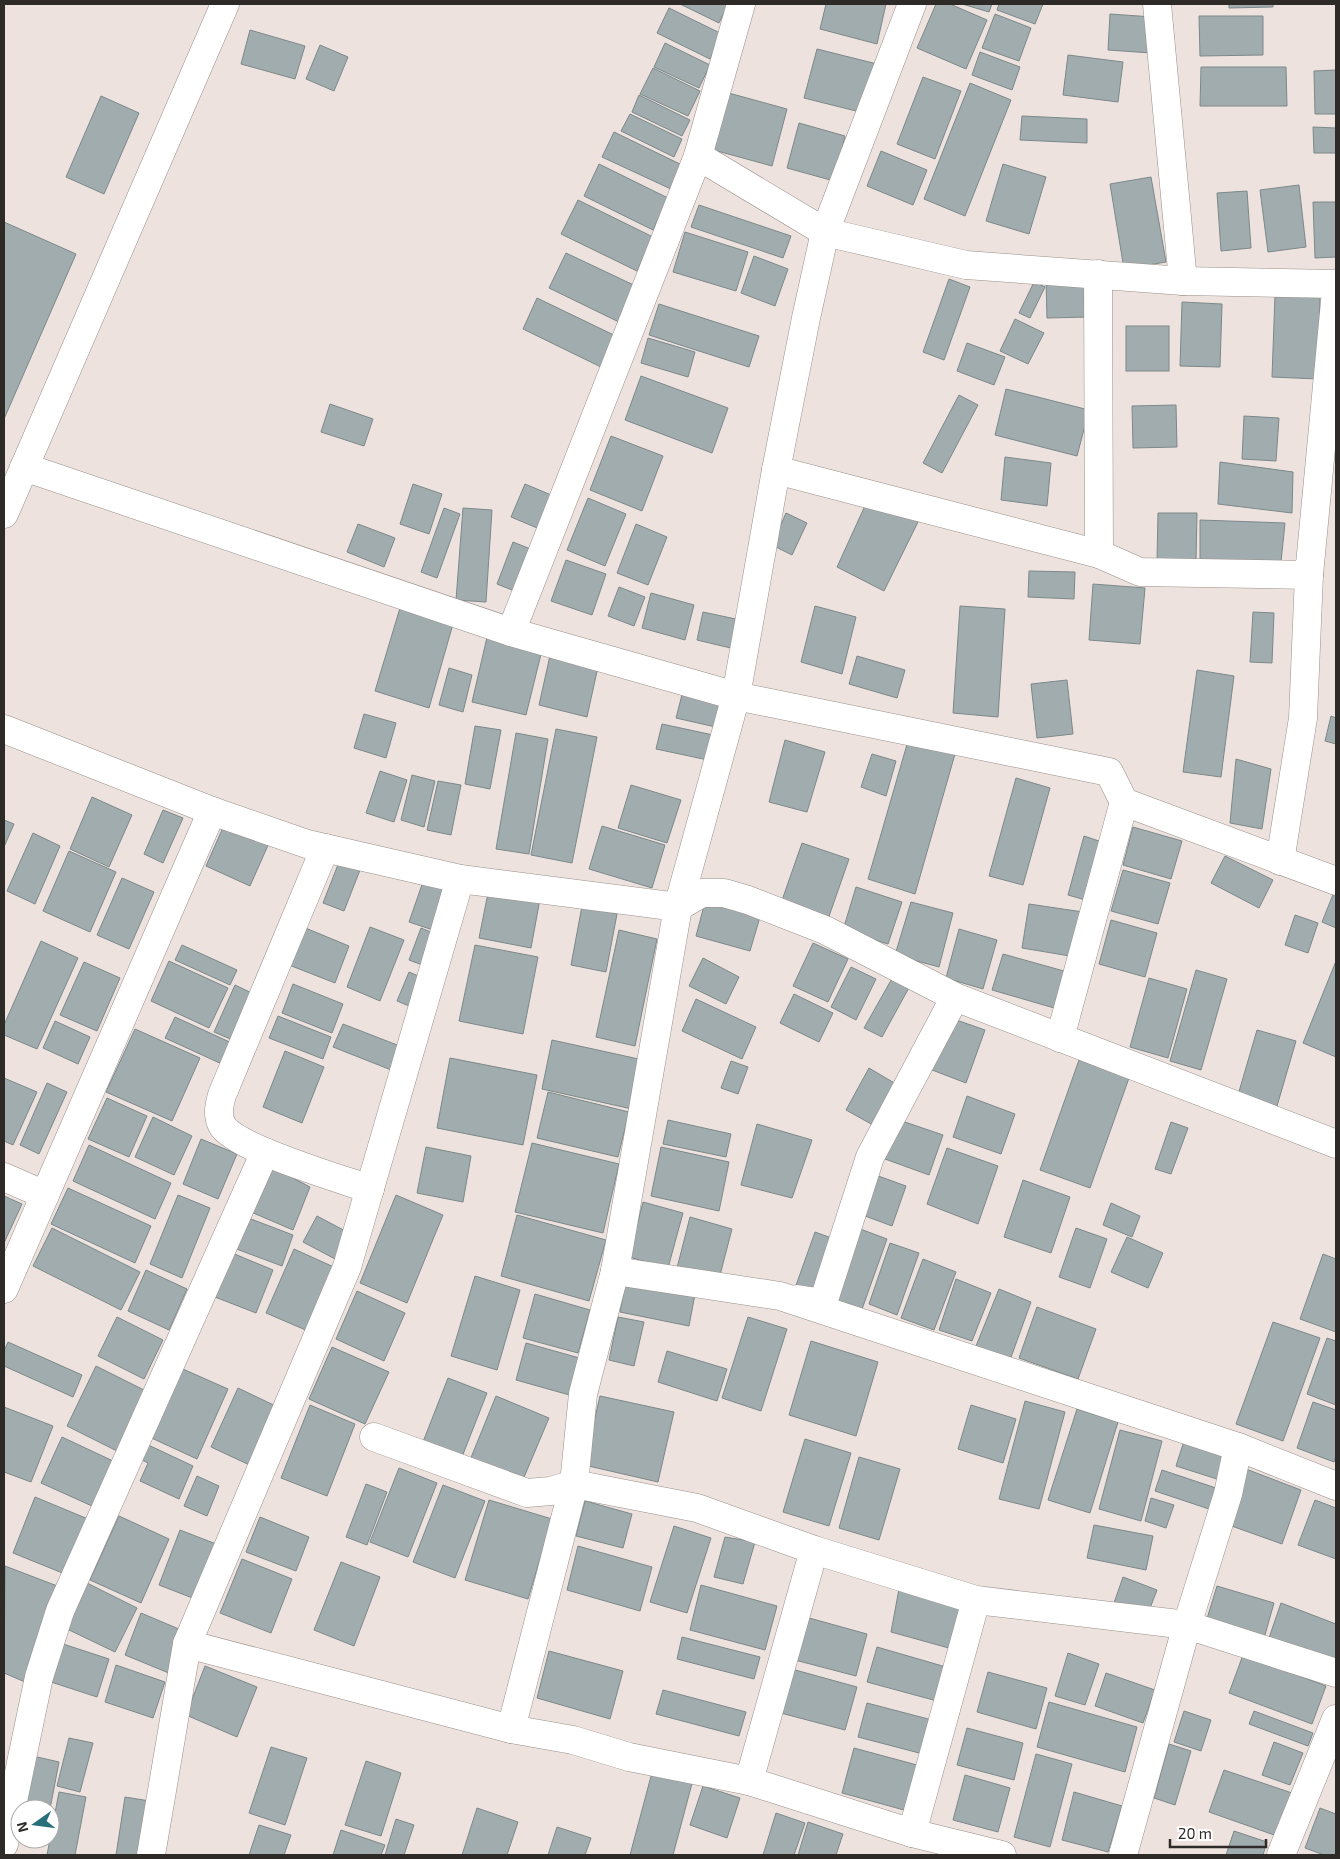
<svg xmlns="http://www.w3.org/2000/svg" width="1340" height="1859" viewBox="0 0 1340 1859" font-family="'Exo 2',sans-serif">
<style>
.building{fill:#a0acae;stroke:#7c888a}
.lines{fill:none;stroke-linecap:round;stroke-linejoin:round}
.minor-casing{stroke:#998f8a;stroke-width:29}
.minor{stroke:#fff;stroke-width:28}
</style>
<rect width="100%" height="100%" fill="#ede2dd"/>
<g class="building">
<path d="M680,4H728L719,23Z"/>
<path d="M826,4H886L877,44L820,29Z"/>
<path d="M936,4H950L987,20L966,69L917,48Z"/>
<path d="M962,4H992L989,12Z"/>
<path d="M999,4H1043L1035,24L997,10Z"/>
<path d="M1229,4H1273V7L1229,8Z"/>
<path d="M669,8L722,34L710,59L657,33Z"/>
<path d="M995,14L1031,28L1019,61L982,48Z"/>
<path d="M1110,14L1153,17L1151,53L1108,50Z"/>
<path d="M1199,16H1263V55L1200,56Z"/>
<path d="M250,30L305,46L295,79L241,64Z"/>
<path d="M665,43L710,65L699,88L654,67Z"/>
<path d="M320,45L348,57L334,91L306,79Z"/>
<path d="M817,49L877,64L864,113L804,98Z"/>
<path d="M980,52L1020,67L1012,90L972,75Z"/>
<path d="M1068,55L1123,62L1118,102L1063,95Z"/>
<path d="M1201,67H1286L1287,106H1200Z"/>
<path d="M653,68L700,91L688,116L640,94Z"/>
<path d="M1336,70V114H1315L1314,71Z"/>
<path d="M923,77L961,91L935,159L897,144Z"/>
<path d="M970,83L1011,100L965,216L924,199Z"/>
<path d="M725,92L787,109L772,166L710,149Z"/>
<path d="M639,95L690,120L682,136L632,112Z"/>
<path d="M101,96L139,113L104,194L66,177Z"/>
<path d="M630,114L682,139L674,157L621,131Z"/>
<path d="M1022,116L1087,119V143L1020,140Z"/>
<path d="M799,123L845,136L834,181L787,168Z"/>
<path d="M1313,127L1336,128V153H1314Z"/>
<path d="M614,132L684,166L673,190L602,157Z"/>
<path d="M881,151L927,170L913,205L867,186Z"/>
<path d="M599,164L668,198L653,230L584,196Z"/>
<path d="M1003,164L1046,177L1029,234L986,221Z"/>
<path d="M1151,177L1166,262L1124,269L1110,184Z"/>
<path d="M1299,185L1306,247L1268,252L1260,190Z"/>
<path d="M1247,191L1251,248L1221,251L1217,193Z"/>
<path d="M578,200L653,237L637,271L561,234Z"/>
<path d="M1313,202H1336V257L1315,258Z"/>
<path d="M699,205L791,236L783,258L691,227Z"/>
<path d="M4,222L76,254L4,419Z"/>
<path d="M685,232L748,252L736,291L673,272Z"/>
<path d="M566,253L640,288L623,324L549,288Z"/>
<path d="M754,256L788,269L775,306L741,293Z"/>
<path d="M949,279L970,287L944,360L923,352Z"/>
<path d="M1088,280L1089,317L1047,318L1046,281Z"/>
<path d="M1034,282L1045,287L1030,318L1019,313Z"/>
<path d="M1275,295L1320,297L1318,379L1272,377Z"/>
<path d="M537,298L618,337L603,368L523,329Z"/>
<path d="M1182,302L1222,304L1220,367L1180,366Z"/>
<path d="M659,304L759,336L749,367L649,335Z"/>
<path d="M1015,319L1044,333L1028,364L1000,351Z"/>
<rect x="1126" y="326" width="43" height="45"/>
<path d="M648,338L695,352L688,377L641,363Z"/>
<path d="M967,343L1005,357L994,385L957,371Z"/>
<path d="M641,376L728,408L712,453L625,420Z"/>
<path d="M1006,389L1089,410L1077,456L995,435Z"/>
<path d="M959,395L978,405L942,473L923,463Z"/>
<path d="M330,404L373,419L364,446L321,432Z"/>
<path d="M1176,405L1177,447L1133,448L1132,406Z"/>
<path d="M1244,416L1279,418L1276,461L1242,459Z"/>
<path d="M611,436L663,456L642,511L590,490Z"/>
<path d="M1005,457L1051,463L1047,506L1001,500Z"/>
<path d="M1220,462L1293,472L1292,513L1218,504Z"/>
<path d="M413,484L442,494L429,534L400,524Z"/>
<path d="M525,484L556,497L542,530L511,517Z"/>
<path d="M869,497L918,522L884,591L837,567Z"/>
<path d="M588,498L626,514L605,566L567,550Z"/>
<path d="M444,508L460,514L437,578L421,572Z"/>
<path d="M463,508L492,510L486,602L456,600Z"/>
<path d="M786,513L807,523L792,555L772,545Z"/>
<path d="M1158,513H1197L1196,561H1157Z"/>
<path d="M1200,520L1285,523L1281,562H1200Z"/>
<path d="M358,524L395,538L384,567L347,552Z"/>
<path d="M636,524L667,537L648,585L617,573Z"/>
<path d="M513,542L533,550L517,592L497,584Z"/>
<path d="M566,560L606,574L592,615L551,601Z"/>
<path d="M1029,571L1075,572L1074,599L1028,597Z"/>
<path d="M1093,584L1145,588L1140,644L1089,640Z"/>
<path d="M619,587L645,597L634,626L608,616Z"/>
<path d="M651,593L694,605L685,640L642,628Z"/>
<path d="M815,606L856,617L842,674L801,662Z"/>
<path d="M960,606L1005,609L998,717L953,713Z"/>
<path d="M400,608L453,624L429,708L375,691Z"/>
<path d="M703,612L745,621L739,650L697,640Z"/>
<path d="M1253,612L1274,613L1272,663L1250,662Z"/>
<path d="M488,633L543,646L526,715L472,702Z"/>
<path d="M551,651L599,662L587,717L539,705Z"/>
<path d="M857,656L905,670L897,698L849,684Z"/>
<path d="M449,668L472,675L463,712L439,705Z"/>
<path d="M1197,670L1234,676L1221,777L1183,772Z"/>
<path d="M1067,680L1073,734L1037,738L1031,684Z"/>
<path d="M685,683L728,695L720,728L676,718Z"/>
<path d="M364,714L396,723L386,758L354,748Z"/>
<path d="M1331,716L1336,718V744L1325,741Z"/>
<path d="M662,724L713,735L708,760L656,749Z"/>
<path d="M475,726L501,730L490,789L465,784Z"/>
<path d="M556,729L597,737L572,863L531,855Z"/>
<path d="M516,733L548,739L529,854L496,849Z"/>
<path d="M785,740L825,752L807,812L769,802Z"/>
<path d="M908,741L955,754L915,894L868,879Z"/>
<path d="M872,754L896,761L886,796L861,787Z"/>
<path d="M1236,759L1271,769L1262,829L1230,823Z"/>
<path d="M380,771L407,780L394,822L366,813Z"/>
<path d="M412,775L435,781L424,827L401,820Z"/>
<path d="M1016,778L1050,788L1023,885L989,876Z"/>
<path d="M438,781L461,785L451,835L427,830Z"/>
<path d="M631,785L681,800L667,843L618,828Z"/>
<path d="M92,797L132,815L109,867L70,849Z"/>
<path d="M163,810L183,818L163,863L144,854Z"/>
<path d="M4,820L14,824L4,847Z"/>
<path d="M225,823L269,843L250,886L206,866Z"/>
<path d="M602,826L665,845L652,888L589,869Z"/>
<path d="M1133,827L1182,841L1171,879L1123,865Z"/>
<path d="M33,833L60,846L35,904L7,891Z"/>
<path d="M1084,836L1105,843L1089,901L1068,895Z"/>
<path d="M802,843L849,859L827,922L780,906Z"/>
<path d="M69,851L116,872L90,932L43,911Z"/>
<path d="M1225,856L1273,880L1259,908L1211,883Z"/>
<path d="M339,862L360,870L344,911L323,903Z"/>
<path d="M1123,870L1170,883L1158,924L1111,911Z"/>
<path d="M425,876L461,889L445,934L409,922Z"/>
<path d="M122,878L154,892L129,949L97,935Z"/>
<path d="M856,887L902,902L888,944L843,930Z"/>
<path d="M1336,887V928L1322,922Z"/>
<path d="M489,888L540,899L531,948L479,938Z"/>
<path d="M705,902L760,917L750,951L696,936Z"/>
<path d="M911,902L953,913L939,967L895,955Z"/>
<path d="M1029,904L1083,912L1076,957L1022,948Z"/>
<path d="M582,906L617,914L606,972L571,965Z"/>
<path d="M1295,915L1318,923L1308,953L1285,945Z"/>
<path d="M1111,920L1157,933L1145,977L1099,964Z"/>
<path d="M303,927L349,946L335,983L289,965Z"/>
<path d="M370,927L404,940L380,1001L347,987Z"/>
<path d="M421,928L453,941L441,972L409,960Z"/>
<path d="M959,929L997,940L983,989L946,978Z"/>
<path d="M619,930L657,939L635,1046L596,1037Z"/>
<path d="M41,941L78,958L37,1049L4,1035V1025Z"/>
<path d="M813,943L848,959L828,1002L793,986Z"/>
<path d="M182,945L237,970L230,985L175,960Z"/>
<path d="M475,945L538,957L523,1034L459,1021Z"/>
<path d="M1003,954L1071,973L1061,1010L992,990Z"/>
<path d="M703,958L739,977L726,1004L689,986Z"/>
<path d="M169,961L228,988L209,1028L151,1001Z"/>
<path d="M1336,961V1057L1303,1043Z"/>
<path d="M84,962L120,978L97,1031L60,1015Z"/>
<path d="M851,967L876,979L856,1020L831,1007Z"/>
<path d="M1196,970L1227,979L1201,1070L1170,1061Z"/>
<path d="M409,972L442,986L431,1015L397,1001Z"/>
<path d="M894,975L911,984L882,1037L864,1028Z"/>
<path d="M1149,978L1187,989L1168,1058L1130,1047Z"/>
<path d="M293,984L343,1004L332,1033L282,1013Z"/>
<path d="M235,985L256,995L235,1041L214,1032Z"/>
<path d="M794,994L833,1013L819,1042L780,1023Z"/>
<path d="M696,999L756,1027L742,1059L682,1031Z"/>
<path d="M278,1016L331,1037L323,1059L269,1038Z"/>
<path d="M175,1017L234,1044L224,1065L165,1038Z"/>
<path d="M948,1017L985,1030L966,1083L927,1068Z"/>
<path d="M55,1021L90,1037L78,1064L43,1048Z"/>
<path d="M343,1024L423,1055L414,1079L333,1047Z"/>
<path d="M135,1029L200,1058L172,1121L106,1092Z"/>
<path d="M1257,1030L1296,1041L1277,1106L1238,1095Z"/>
<path d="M552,1040L643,1060L632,1109L542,1089Z"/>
<path d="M285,1051L324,1067L302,1123L263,1107Z"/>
<path d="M450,1058L537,1075L523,1145L437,1128Z"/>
<path d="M1079,1060L1129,1078L1090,1188L1040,1170Z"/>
<path d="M731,1061L748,1067L738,1094L721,1088Z"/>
<path d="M869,1068L896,1084L873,1125L846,1110Z"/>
<path d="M4,1078L37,1092L13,1145L4,1141Z"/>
<path d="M47,1083L67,1092L39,1154L20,1145Z"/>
<path d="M548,1092L629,1112L618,1157L537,1138Z"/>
<path d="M967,1096L1015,1114L1001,1154L953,1137Z"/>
<path d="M107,1098L147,1116L129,1157L88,1139Z"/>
<path d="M153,1117L192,1136L174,1175L135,1157Z"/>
<path d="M668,1120L731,1134L726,1157L663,1144Z"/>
<path d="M899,1120L943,1135L929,1175L885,1159Z"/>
<path d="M1171,1122L1188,1128L1171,1174L1155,1169Z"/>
<path d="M757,1124L812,1140L792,1198L741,1185Z"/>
<path d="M201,1139L237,1154L218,1199L183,1184Z"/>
<path d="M532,1143L619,1164L603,1233L515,1212Z"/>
<path d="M89,1145L171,1183L155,1219L73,1181Z"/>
<path d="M426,1147L471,1156L463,1202L417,1193Z"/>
<path d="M661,1147L729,1162L719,1211L651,1196Z"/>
<path d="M947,1148L998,1166L978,1224L927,1204Z"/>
<path d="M270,1166L310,1187L293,1230L251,1212Z"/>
<path d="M870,1173L906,1186L892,1226L857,1213Z"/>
<path d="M1023,1180L1070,1197L1051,1253L1004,1237Z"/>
<path d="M68,1188L151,1226L135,1263L51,1224Z"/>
<path d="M178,1195L210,1208L182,1278L150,1264Z"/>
<path d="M396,1195L443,1215L407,1303L360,1283Z"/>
<path d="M4,1196L22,1204L4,1243Z"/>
<path d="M643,1202L683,1213L668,1268L629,1257Z"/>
<path d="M1111,1203L1140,1216L1132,1237L1103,1225Z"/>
<path d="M517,1215L606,1240L589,1301L501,1276Z"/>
<path d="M243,1216L293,1235L282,1266L231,1247Z"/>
<path d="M317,1216L351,1234L337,1260L303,1242Z"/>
<path d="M690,1217L732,1229L719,1279L677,1268Z"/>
<path d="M855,1227L887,1239L861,1312L829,1300Z"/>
<path d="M52,1228L140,1272L121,1310L33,1266Z"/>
<path d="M1076,1228L1107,1239L1090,1288L1059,1277Z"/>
<path d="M815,1232L837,1240L816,1299L794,1291Z"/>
<path d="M1127,1237L1163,1253L1148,1288L1111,1272Z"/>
<path d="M890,1243L919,1253L897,1315L869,1304Z"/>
<path d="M294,1249L336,1268L308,1331L266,1313Z"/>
<path d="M232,1253L273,1270L256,1313L215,1297Z"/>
<path d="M1323,1254L1336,1259V1332L1300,1319Z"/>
<path d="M923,1259L956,1272L934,1330L901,1318Z"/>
<path d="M146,1270L187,1289L169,1330L128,1311Z"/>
<path d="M475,1276L520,1290L497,1370L451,1356Z"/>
<path d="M956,1279L991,1293L972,1341L939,1330Z"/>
<path d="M626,1280L695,1294L689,1326L620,1312Z"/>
<path d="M999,1289L1031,1302L1010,1360L976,1346Z"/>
<path d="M357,1291L405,1313L384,1361L336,1339Z"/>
<path d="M535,1294L590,1310L578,1353L523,1338Z"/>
<path d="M1037,1307L1096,1329L1078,1379L1019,1358Z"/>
<path d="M117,1317L163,1340L144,1379L98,1356Z"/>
<path d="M618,1317L644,1322L634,1366L609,1360Z"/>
<path d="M748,1317L787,1329L761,1411L722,1398Z"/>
<path d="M1273,1322L1320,1338L1283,1441L1236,1424Z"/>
<path d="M1327,1338L1336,1341V1405L1307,1394Z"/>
<path d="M811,1341L878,1362L856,1436L789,1415Z"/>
<path d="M8,1342L82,1375L73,1397L4,1366V1351Z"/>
<path d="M526,1343L583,1359L573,1396L516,1380Z"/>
<path d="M332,1347L389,1372L365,1424L309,1399Z"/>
<path d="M667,1351L727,1369L717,1401L658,1382Z"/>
<path d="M96,1366L146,1391L117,1451L67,1426Z"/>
<path d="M176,1366L228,1389L197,1459L145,1435Z"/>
<path d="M448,1378L487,1393L460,1462L421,1447Z"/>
<path d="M238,1388L282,1409L256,1468L211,1447Z"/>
<path d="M496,1396L549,1418L522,1482L470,1460Z"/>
<path d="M600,1396L674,1412L658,1482L584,1465Z"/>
<path d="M1025,1401L1065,1412L1039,1509L999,1499Z"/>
<path d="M1313,1402L1336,1410V1455L1334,1462L1297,1448Z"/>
<path d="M310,1405L355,1424L327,1496L281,1478Z"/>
<path d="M971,1405L1016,1419L1003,1463L958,1449Z"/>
<path d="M4,1407L53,1426L31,1482L4,1472Z"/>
<path d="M1077,1409L1118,1422L1090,1513L1048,1500Z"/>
<path d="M1120,1430L1162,1441L1141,1521L1099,1509Z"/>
<path d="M62,1437L113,1461L92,1506L41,1483Z"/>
<path d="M1185,1438L1229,1452L1220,1480L1176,1466Z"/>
<path d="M805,1439L851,1453L829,1526L783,1512Z"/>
<path d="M144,1443L193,1466L179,1499L140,1481L148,1463L138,1458Z"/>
<path d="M859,1457L900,1469L879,1540L839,1528Z"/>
<path d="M399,1468L437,1483L408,1557L370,1542Z"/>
<path d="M1246,1469L1301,1490L1282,1544L1226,1524Z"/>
<path d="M1162,1470L1219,1489L1212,1510L1155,1491Z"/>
<path d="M197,1476L219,1486L207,1516L184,1506Z"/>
<path d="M366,1484L387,1492L367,1545L346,1537Z"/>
<path d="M443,1485L485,1501L455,1578L413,1562Z"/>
<path d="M35,1497L88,1519L65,1574L13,1553Z"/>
<path d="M1151,1498L1174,1505L1166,1528L1145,1521Z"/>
<path d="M489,1500L552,1519L528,1599L465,1580Z"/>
<path d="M1315,1500L1336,1508V1559L1298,1545Z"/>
<path d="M585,1501L632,1514L623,1548L576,1536Z"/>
<path d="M119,1516L169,1539L141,1603L90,1580Z"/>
<path d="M260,1517L309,1537L296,1571L246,1552Z"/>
<path d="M1094,1525L1153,1536L1146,1570L1087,1558Z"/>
<path d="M674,1526L711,1538L687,1613L650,1602Z"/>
<path d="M180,1530L229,1549L208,1604L159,1585Z"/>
<path d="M725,1537L755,1542L743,1584L714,1577Z"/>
<path d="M578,1546L652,1567L640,1611L567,1590Z"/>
<path d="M242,1559L292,1579L271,1633L220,1613Z"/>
<path d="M341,1562L380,1577L354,1646L314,1630Z"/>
<path d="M5,1566L60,1587L25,1682L4,1673Z"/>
<path d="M1123,1577L1157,1590L1147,1616L1114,1603Z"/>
<path d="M87,1583L137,1608L115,1652L65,1628Z"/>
<path d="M701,1585L777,1606L765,1650L690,1630Z"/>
<path d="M1217,1586L1274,1603L1263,1642L1205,1625Z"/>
<path d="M899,1589L968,1606L956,1650L891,1632Z"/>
<path d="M1281,1603L1336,1624V1663L1269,1638Z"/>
<path d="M141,1613L193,1635L176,1676L125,1655Z"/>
<path d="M802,1616L867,1634L856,1676L791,1659Z"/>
<path d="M682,1637L760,1657L754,1679L677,1659Z"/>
<path d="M60,1643L109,1659L97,1697L48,1681Z"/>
<path d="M877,1647L946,1667L937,1701L867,1682Z"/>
<path d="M549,1651L623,1671L610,1719L537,1698Z"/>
<path d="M1068,1653L1099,1664L1085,1705L1055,1696Z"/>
<path d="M1243,1655L1326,1686L1312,1724L1229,1693Z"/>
<path d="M116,1665L165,1682L153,1718L105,1702Z"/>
<path d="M205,1666L257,1687L237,1737L186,1715Z"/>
<path d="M788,1668L857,1687L845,1730L777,1712Z"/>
<path d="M988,1672L1047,1688L1036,1729L977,1712Z"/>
<path d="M1106,1673L1155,1690L1143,1723L1095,1706Z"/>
<path d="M663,1690L746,1712L739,1736L656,1714Z"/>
<path d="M1049,1702L1137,1727L1125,1772L1037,1747Z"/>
<path d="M867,1703L932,1720L923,1754L858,1737Z"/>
<path d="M1184,1711L1211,1720L1201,1751L1174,1742Z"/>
<path d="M1254,1711L1313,1733L1308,1746L1249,1724Z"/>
<path d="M967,1728L1023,1743L1014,1780L957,1765Z"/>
<path d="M69,1738L93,1743L80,1792L57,1786Z"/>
<path d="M1274,1742L1303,1753L1290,1785L1262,1775Z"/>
<path d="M1169,1744L1191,1751L1175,1805L1154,1798Z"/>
<path d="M271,1747L307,1758L285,1825L249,1813Z"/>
<path d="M854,1748L917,1765L904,1810L842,1793Z"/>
<path d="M24,1754L59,1762L50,1809H20V1839H43L42,1846L7,1839Z"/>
<path d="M1036,1754L1072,1764L1050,1847L1014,1837Z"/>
<path d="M366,1761L401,1773L381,1836L345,1825Z"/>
<path d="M654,1765L694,1776L673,1855H630Z"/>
<path d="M1224,1770L1292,1793L1277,1836L1209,1812Z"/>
<path d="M965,1775L1010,1788L998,1832L953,1820Z"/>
<path d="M703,1786L740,1798L727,1838L690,1825Z"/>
<path d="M59,1792L86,1797L75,1855H47Z"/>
<path d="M1074,1792L1122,1806L1108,1852L1062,1840Z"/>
<path d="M125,1797L156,1802L148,1855H116Z"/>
<path d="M477,1808L518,1822L507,1855H462Z"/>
<path d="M1320,1808L1336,1814V1855H1324L1305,1848Z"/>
<path d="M776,1813L805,1823L794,1855H763Z"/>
<path d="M396,1819L414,1825L404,1855H385Z"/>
<path d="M808,1822L843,1834L836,1855H798Z"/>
<path d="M259,1825L291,1835L284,1855H249Z"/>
<path d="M557,1827L591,1838L585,1855H548Z"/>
<path d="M341,1830L385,1845L381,1855H333Z"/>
<path d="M1234,1831L1267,1842L1263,1855H1226Z"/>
</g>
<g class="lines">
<g class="minor-casing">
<g id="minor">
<path d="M912,4L825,232L806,318L776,470L736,696L678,907L615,1271L583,1394L574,1484L511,1729L573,1740L629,1757L749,1781L912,1833L1002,1855"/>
<path d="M1157,4L1183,281"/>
<path d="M698,156L825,232L966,265L1183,281L1336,284"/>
<path d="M1098,274L1099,554L1140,572L1309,575L1336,291"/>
<path d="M24,467L511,632L736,696L1109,772L1124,802L1336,881"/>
<path d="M776,470L1099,554"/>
<path d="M4,514L225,4"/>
<path d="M511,632L698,156L741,4"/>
<path d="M4,729L212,811L307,844L460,879L678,907L702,893H724L748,900L825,930L955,997L1336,1144"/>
<path d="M325,848L222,1095C219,1106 217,1115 222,1125C235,1148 341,1179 370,1189"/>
<path d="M1280,861L1303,718L1309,575"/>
<path d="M1060,1038L1124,802"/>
<path d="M4,1177L45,1195"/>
<path d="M615,1271L780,1296L1238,1447L1336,1486"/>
<path d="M4,1289L212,811"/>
<path d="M797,1299L823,1303L870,1157L955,997"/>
<path d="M374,1437L527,1493L551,1491L574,1484L697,1508L814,1550L976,1600L1187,1625L1336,1673"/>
<path d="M187,1644L511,1729"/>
<path d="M749,1781L814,1550"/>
<path d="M912,1833L976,1600"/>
<path d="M4,1844L39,1677L60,1611L265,1152"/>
<path d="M151,1855L187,1644L347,1267L460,879"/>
<path d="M1123,1855L1187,1625L1228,1494L1238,1447"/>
<path d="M1281,1855L1336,1719"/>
</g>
</g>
<use href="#minor" class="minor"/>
</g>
<rect width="1340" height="1859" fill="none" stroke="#2e2a28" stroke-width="10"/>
<g transform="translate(35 1824) rotate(256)"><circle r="24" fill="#ffffff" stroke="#abaaa9"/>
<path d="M0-4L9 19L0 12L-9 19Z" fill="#286f7b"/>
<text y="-8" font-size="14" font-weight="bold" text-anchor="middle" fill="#2e2a28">N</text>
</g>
<path d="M1170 1839v8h96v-8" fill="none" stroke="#2e2a28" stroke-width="2.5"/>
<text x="1178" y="1839" font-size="15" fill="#2e2a28" stroke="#ffffff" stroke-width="4" paint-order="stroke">20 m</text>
</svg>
